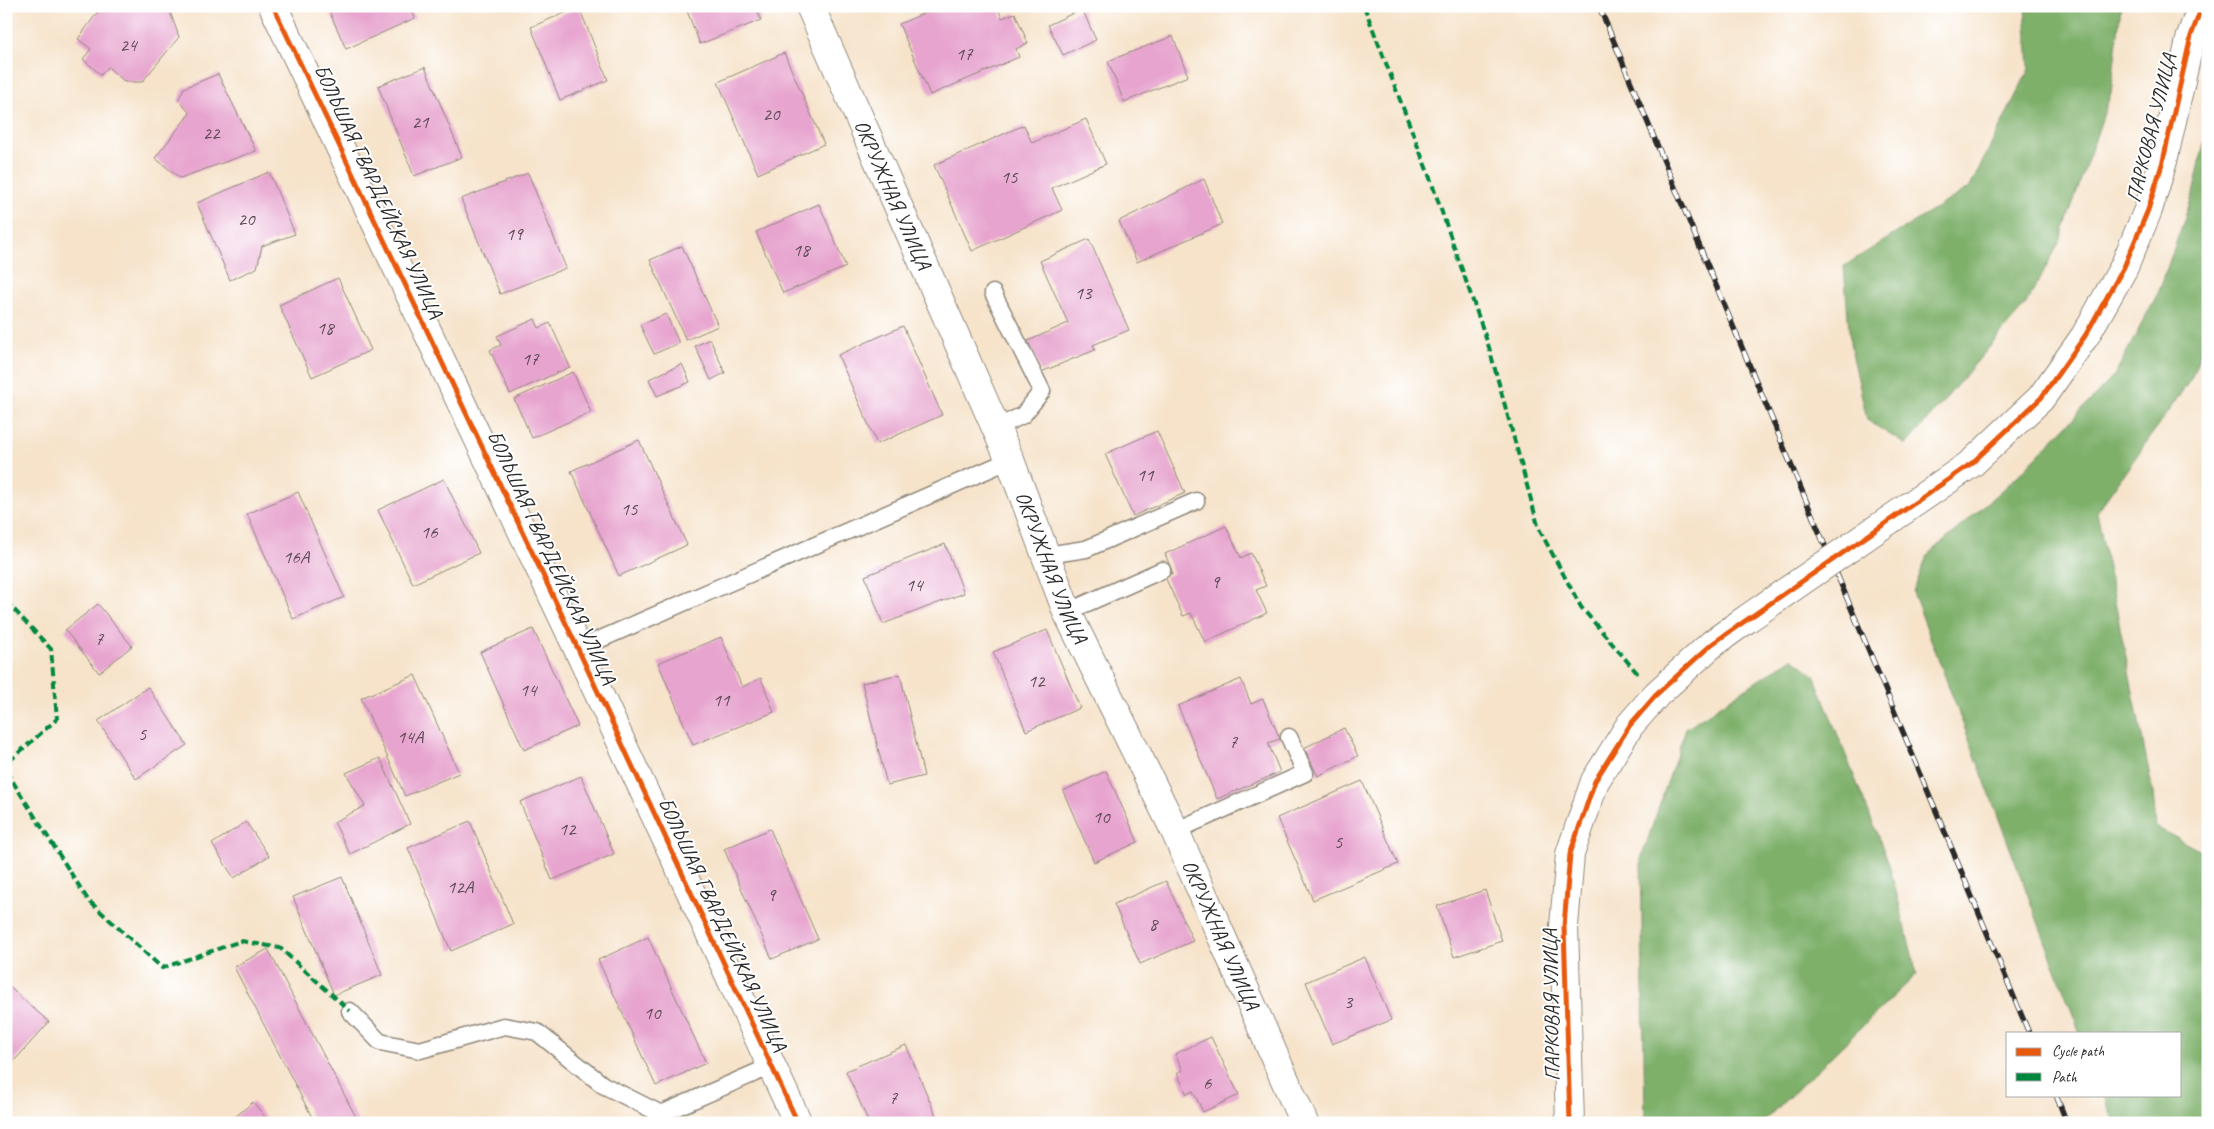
<svg xmlns="http://www.w3.org/2000/svg" width="2214" height="1129" viewBox="0 0 2214 1129" font-family="Caveat,sans-serif">
<style>
.forest{fill:#7eb06a;stroke:#546e4a}
.building{fill:#e7a4cf}
.lines{fill:none;stroke-linecap:round;stroke-linejoin:round}
.service-casing{stroke:#90877a;stroke-width:19}
.minor-casing{stroke:#90877a;stroke-width:30}
.service{stroke:#fff;stroke-width:16}
.minor{stroke:#fff;stroke-width:28}
.rail-casing{stroke:#2b2b2b;stroke-width:5.5}
.rail{stroke:#fff;stroke-width:4;stroke-dasharray:11;stroke-linecap:butt}
.minor-bridge-casing{stroke:#90877a;stroke-width:30;stroke-linecap:butt}
.minor-bridge{stroke:#fff;stroke-width:28}
.quiet{stroke:#00873e;stroke-width:4;stroke-dasharray:8 4;stroke-linecap:butt}
.cycleway-casing{stroke:#fff;stroke-width:8}
.cycleway{stroke:#e8590c;stroke-width:5}
.labels{text-anchor:middle;stroke-width:4;stroke-linejoin:round;paint-order:stroke}
.number-label{font-size:19px;fill:#5a4954}
.street-label{font-size:21px;fill:#2b2b2b;stroke:#fff}
</style>
<rect width="100%" height="100%" fill="#fff"/>
<filter id="ink" filterUnits="userSpaceOnUse"><feTurbulence type="fractalNoise" baseFrequency=".02" numOctaves="2"/><feDisplacementMap in="SourceGraphic" scale="10" xChannelSelector="R" yChannelSelector="G"/><feConvolveMatrix kernelMatrix="1 2 1 2 8 2 1 2 1" color-interpolation-filters="sRGB"/></filter>
<filter id="wash" filterUnits="userSpaceOnUse"><feTurbulence type="fractalNoise" baseFrequency=".0096" numOctaves="4" result="noise"/><feDisplacementMap in="SourceGraphic" scale="20" xChannelSelector="R" yChannelSelector="G"/><feGaussianBlur stdDeviation="1.12" result="paint"/><feColorMatrix in="noise" values="0 0 0 0 0 0 0 0 0 0 0 0 0 0 0 0 0 1.4 0 .05"/><feComposite in="paint" operator="in"/></filter>
<g filter="url(#wash)">
<rect width="100%" height="100%" fill="#f6e3ca"/>
<g class="forest">
<path d="M2025,6H2121L2111,93L2059,243L2026,304L1906,445L1867,420L1850,343L1844,266L1970,187L2029,69Z"/>
<path d="M2208,124V333L2191,379L2097,512L2153,792L2156,827L2208,855V1123H2114L2104,1095H2180V1033H2080L1913,592L1927,556L2022,472L2114,376L2159,291L2193,194Z"/>
<path d="M1792,658L1814,675L1889,864L1917,974L1762,1123H1645L1641,859L1686,728Z"/>
</g>
<g id="blocks">
<g class="building">
<path d="M102,6H168L179,37L142,82H125L108,67L101,75L83,59L91,49L78,39Z"/>
<path d="M327,6H410L415,18L346,49Z"/>
<path d="M685,6H755L761,20L700,44Z"/>
<path d="M941,6H997L1002,18L1015,13L1028,43L1016,49L1019,57L930,95L899,24Z"/>
<path d="M579,7L608,80L560,100L531,27Z"/>
<path d="M1082,9L1096,40L1063,55L1048,25Z"/>
<path d="M1173,36L1188,76L1124,102L1108,61Z"/>
<path d="M784,53L824,144L758,174L718,82Z"/>
<path d="M425,67L462,157L414,176L378,86Z"/>
<path d="M218,74L256,151L180,178L155,158L190,113L178,100L184,88Z"/>
<path d="M1086,119L1106,164L1052,188L1062,210L972,251L934,165L1024,125L1032,143Z"/>
<path d="M269,172L295,234L262,246L257,268L230,280L197,203Z"/>
<path d="M528,173L566,268L500,294L461,199Z"/>
<path d="M1204,179L1222,224L1137,262L1119,221Z"/>
<path d="M819,204L846,267L783,293L756,232Z"/>
<path d="M1089,239L1129,330L1093,345L1095,350L1041,372L1028,341L1068,323L1040,261Z"/>
<path d="M682,246L718,326L686,340L650,260Z"/>
<path d="M338,278L371,350L312,377L279,305Z"/>
<path d="M666,314L679,343L654,354L640,325Z"/>
<path d="M535,319L539,328L550,323L570,367L510,394L490,350L501,345L497,336Z"/>
<path d="M903,326L942,415L877,444L838,355Z"/>
<path d="M710,339L725,373L711,380L695,346Z"/>
<path d="M682,364L690,382L657,396L649,379Z"/>
<path d="M573,372L591,412L532,438L514,399Z"/>
<path d="M1157,431L1185,493L1133,516L1105,454Z"/>
<path d="M639,440L687,545L619,576L571,471Z"/>
<path d="M444,479L479,553L413,584L378,510Z"/>
<path d="M298,492L344,597L293,619L247,514Z"/>
<path d="M1226,526L1241,558L1251,553L1266,586L1256,590L1267,613L1205,642L1191,613L1183,616L1165,577L1173,573L1165,554Z"/>
<path d="M945,544L964,593L883,624L865,576Z"/>
<path d="M98,604L132,646L99,673L65,630Z"/>
<path d="M533,629L578,726L524,750L480,652Z"/>
<path d="M1047,630L1080,708L1026,731L993,652Z"/>
<path d="M721,637L742,687L761,678L774,712L693,745L658,663Z"/>
<path d="M900,674L924,776L887,785L862,683Z"/>
<path d="M415,675L459,773L405,796L361,698Z"/>
<path d="M1241,679L1251,704L1263,699L1280,739L1268,743L1280,772L1217,799L1178,706Z"/>
<path d="M148,687L187,745L136,779L98,721Z"/>
<path d="M1344,728L1358,756L1318,776L1304,748Z"/>
<path d="M380,758L410,824L350,854L334,822L365,806L346,773Z"/>
<path d="M1106,771L1138,842L1094,862L1063,791Z"/>
<path d="M581,776L614,854L552,880L520,802Z"/>
<path d="M1362,781L1398,864L1313,900L1277,818Z"/>
<path d="M470,821L513,924L451,951L408,848Z"/>
<path d="M246,822L269,856L234,878L212,844Z"/>
<path d="M770,829L818,939L772,959L724,849Z"/>
<path d="M342,877L382,975L334,995L293,897Z"/>
<path d="M1166,881L1193,941L1140,964L1114,904Z"/>
<path d="M1485,890L1502,941L1454,957L1437,906Z"/>
<path d="M648,937L706,1063L656,1086L598,960Z"/>
<path d="M268,949L358,1121L355,1123H315L234,967Z"/>
<path d="M1365,957L1391,1020L1332,1044L1306,982Z"/>
<path d="M6,984L49,1022L6,1070Z"/>
<path d="M1211,1037L1239,1095L1203,1112L1193,1091L1187,1094L1177,1073L1183,1070L1175,1054Z"/>
<path d="M906,1045L939,1123H869L846,1071Z"/>
<path d="M253,1102L270,1123H228Z"/>
</g>
</g>
</g>
<g filter="url(#ink)">
<use href="#blocks" fill-opacity="0" stroke="#90877a" stroke-width="1"/>
<g class="lines">
<g class="service-casing">
<g id="service">
<path d="M993,293L1042,391L1023,415L996,428"/>
<path d="M1047,555L1086,549L1196,501"/>
<path d="M1067,612L1162,570"/>
<path d="M578,649L1010,460"/>
<path d="M1175,831L1305,773L1289,737"/>
<path d="M350,1011L380,1042L420,1050L504,1026L537,1032L603,1085L661,1114L771,1066"/>
</g>
</g>
<g class="minor-casing">
<g id="minor">
<path d="M273,6L578,649L798,1123"/>
<path id="s1" d="M810,6L1010,460L1067,612L1175,831L1304,1123"/>
<path d="M1891,519L1972,463L2041,398L2085,336L2124,267L2148,210L2163,161L2191,36L2202,6"/>
<path d="M1570,1123L1564,926L1570,854L1595,781L1630,725L1657,694L1712,644L1744,621"/>
</g>
</g>
<use href="#service" class="service"/>
<use href="#minor" class="minor"/>
<g class="rail-casing">
<g id="rail">
<path d="M1599,6L2029,1033"/>
<path d="M2056,1095L2067,1123"/>
</g>
</g>
<use href="#rail" class="rail"/>
<g class="minor-bridge-casing">
<path id="minor-bridge" d="M1744,621L1891,519"/>
</g>
<use href="#minor-bridge" class="minor-bridge"/>
<g class="quiet">
<path d="M1364,6L1430,178L1488,344L1539,529L1581,607L1638,674"/>
<path d="M6,601L51,649L57,719L6,764"/>
<path d="M6,771L88,900L162,968L241,941L280,948L350,1011"/>
</g>
<g class="cycleway-casing">
<g id="cycleway">
<path d="M273,6L578,649L798,1123"/>
<path d="M1570,1123L1564,926L1570,854L1595,781L1630,725L1657,694L1712,644L1972,463L2041,398L2085,336L2124,267L2148,210L2163,161L2191,36L2202,6"/>
</g>
</g>
<use href="#cycleway" class="cycleway"/>
</g>
</g>
<g class="labels">
<g class="number-label">
<text x="128" y="51">24</text>
<text x="964" y="60">17</text>
<text x="771" y="120">20</text>
<text x="420" y="128">21</text>
<text x="211" y="139">22</text>
<text x="1009" y="183">15</text>
<text x="246" y="225">20</text>
<text x="514" y="240">19</text>
<text x="801" y="256">18</text>
<text x="1083" y="299">13</text>
<text x="325" y="334">18</text>
<text x="530" y="365">17</text>
<text x="1145" y="481">11</text>
<text x="629" y="515">15</text>
<text x="429" y="538">16</text>
<text x="296" y="563">16А</text>
<text x="1215" y="588">9</text>
<text x="914" y="591">14</text>
<text x="99" y="645">7</text>
<text x="1036" y="687">12</text>
<text x="528" y="696">14</text>
<text x="721" y="706">11</text>
<text x="142" y="740">5</text>
<text x="410" y="743">14А</text>
<text x="1233" y="748">7</text>
<text x="1101" y="823">10</text>
<text x="567" y="835">12</text>
<text x="1338" y="848">5</text>
<text x="460" y="893">12А</text>
<text x="771" y="901">9</text>
<text x="1153" y="930">8</text>
<text x="1348" y="1008">3</text>
<text x="652" y="1019">10</text>
<text x="1207" y="1089">6</text>
<text x="893" y="1104">7</text>
</g>
<g class="street-label">
<text transform="translate(2151 128) rotate(-76)" y="7">ПАРКОВАЯ УЛИЦА</text>
<text transform="translate(379 191) rotate(65)" y="7">БОЛЬШАЯ ГВАРДЕЙСКАЯ УЛИЦА</text>
<text dy="7" stroke="none"><textPath href="#s1" startOffset="206">ОКРУЖНАЯ УЛИЦА</textPath></text>
<text transform="translate(552 557) rotate(65)" y="7">БОЛЬШАЯ ГВАРДЕЙСКАЯ УЛИЦА</text>
<text dy="7" stroke="none"><textPath href="#s1" startOffset="611">ОКРУЖНАЯ УЛИЦА</textPath></text>
<text transform="translate(723 924) rotate(65)" y="7">БОЛЬШАЯ ГВАРДЕЙСКАЯ УЛИЦА</text>
<text dy="7" stroke="none"><textPath href="#s1" startOffset="1016">ОКРУЖНАЯ УЛИЦА</textPath></text>
<text transform="translate(1551 1005) rotate(-91)" y="7">ПАРКОВАЯ УЛИЦА</text>
</g>
</g>
<rect width="2214" height="1129" fill="none" stroke="#fff" stroke-width="25"/>
<rect x="2006" y="1032" width="175" height="65" fill="#ffffff" stroke="#aaaaaa"/>
<rect x="2016" y="1048" width="25" height="8" fill="#e8590c" stroke="#aaaaaa"/>
<text x="2052" y="1056" font-size="15" fill="#2b2b2b">Cycle path</text>
<rect x="2016" y="1073" width="25" height="8" fill="#00873e" stroke="#aaaaaa"/>
<text x="2052" y="1082" font-size="15" fill="#2b2b2b">Path</text>
</svg>
